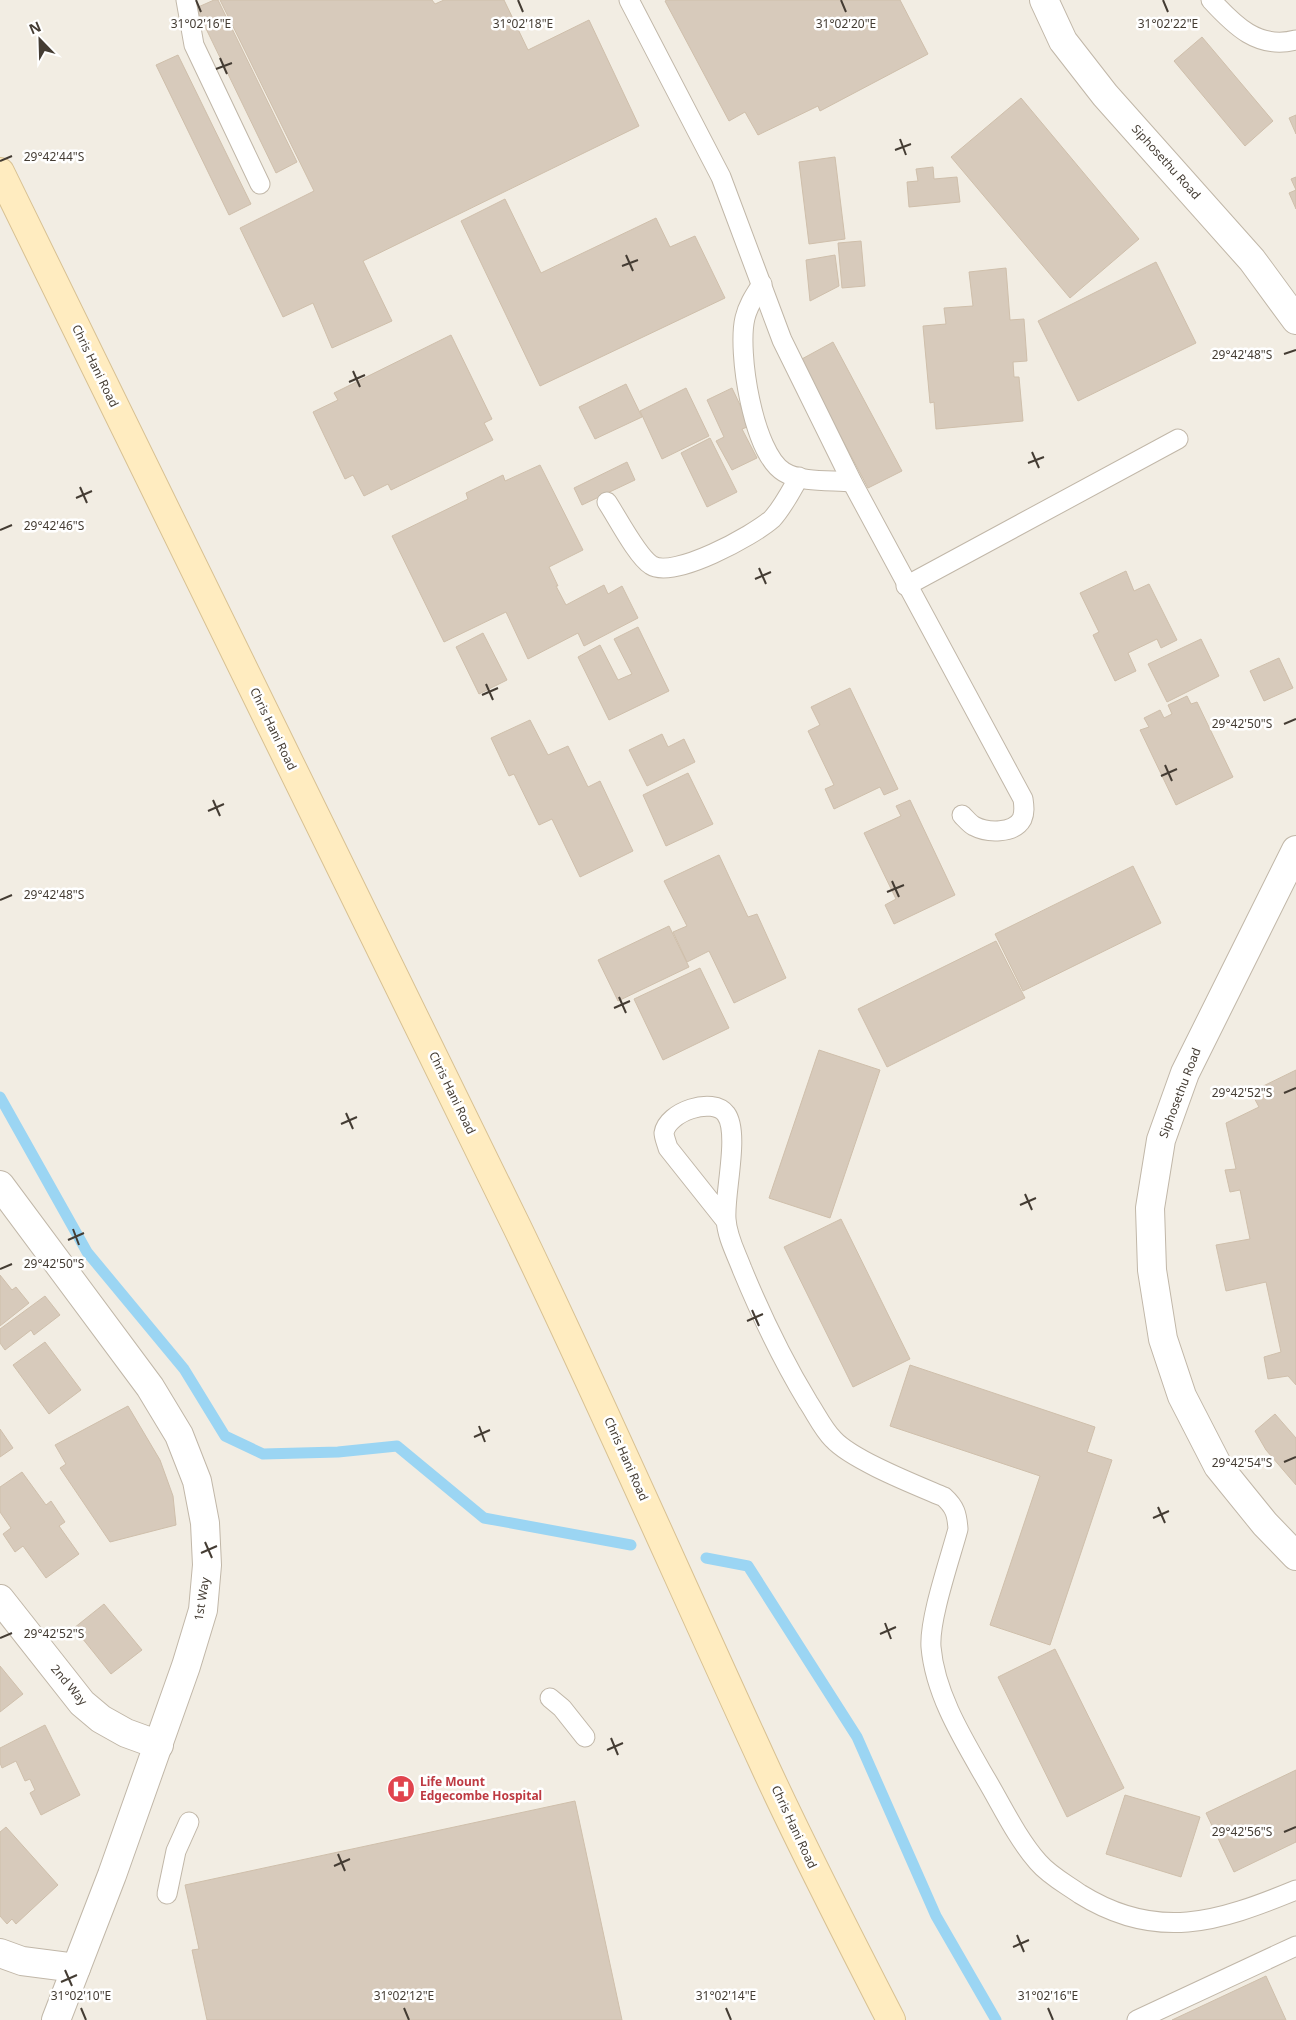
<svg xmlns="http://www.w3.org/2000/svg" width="1296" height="2020" viewBox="0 0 1296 2020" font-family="'Noto Sans',sans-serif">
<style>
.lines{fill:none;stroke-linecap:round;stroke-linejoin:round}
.stream{stroke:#9bd5f3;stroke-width:11}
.building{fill:#d7cabb;stroke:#cfbfab}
.service-casing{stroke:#c1b7a8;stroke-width:21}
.minor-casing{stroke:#c1b7a8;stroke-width:30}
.tertiary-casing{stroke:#c1b7a8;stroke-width:30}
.secondary-casing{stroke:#d8c192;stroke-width:30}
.service{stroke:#fff;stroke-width:19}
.minor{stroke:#fff;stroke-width:28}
.tertiary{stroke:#fff;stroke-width:28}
.secondary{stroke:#ffecc0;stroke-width:28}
.ticks{fill:none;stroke:#443c33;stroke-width:2}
.labels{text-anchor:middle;stroke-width:5;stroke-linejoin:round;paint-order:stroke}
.street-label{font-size:12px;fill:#443c33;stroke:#fff}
.health-label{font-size:12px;font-weight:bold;fill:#be3a42;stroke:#fff;text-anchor:start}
.ticks-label{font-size:12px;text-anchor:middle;fill:#443c33;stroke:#fff;stroke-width:5;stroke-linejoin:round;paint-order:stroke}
</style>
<rect width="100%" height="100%" fill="#f2ede3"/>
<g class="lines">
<g class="stream">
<path d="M0,1097L87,1252L184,1369L225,1436L263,1454L338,1452L397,1446L484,1518L631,1545"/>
<path d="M706,1558L748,1566L857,1737L936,1916L996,2020"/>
</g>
</g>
<g class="building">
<path d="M214,0H218L297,162L276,173L196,8Z"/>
<path d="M220,0H432L435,4L444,0H504L528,50L589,20L639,126L363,261L392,321L332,348L313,303L283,317L240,228L314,191Z"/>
<path d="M667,0H900L928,54L820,111L818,106L758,135L745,112L729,121L665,1Z"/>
<path d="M1202,37L1273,121L1245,146L1174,61Z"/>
<path d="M178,55L251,204L229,215L156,65Z"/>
<path d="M1021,98L1139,239L1070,298L951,157Z"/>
<path d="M1296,115V134L1289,118Z"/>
<path d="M835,157L845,239L809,244L799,162Z"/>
<path d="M933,167L934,179L957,177L960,202L909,207L907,182L918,181L916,169Z"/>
<path d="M1296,177V209L1289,193L1296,190L1291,179Z"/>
<path d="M505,199L541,273L656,218L670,247L695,236L725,298L540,386L461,221Z"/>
<path d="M861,241L865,286L842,288L838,243Z"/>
<path d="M835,255L839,286L810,301L806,260Z"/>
<path d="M1156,262L1196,343L1078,401L1038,321Z"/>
<path d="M1006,268L1010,320L1024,319L1027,361L1013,362L1014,377H1019L1023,421L936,429L934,402L930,403L923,326L946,324L944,308L973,306L969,272Z"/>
<path d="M451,335L492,419L484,423L493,440L391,490L388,484L364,496L353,475L345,479L313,412L338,400L334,393Z"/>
<path d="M833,342L902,471L868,488L800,360Z"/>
<path d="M626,384L642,417L595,439L579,407Z"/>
<path d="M686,388L709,436L662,459L640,411Z"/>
<path d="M732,388L750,426L742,429L757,458L732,470L716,441L724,437L707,400Z"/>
<path d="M710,438L737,492L707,507L681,453Z"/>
<path d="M627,462L635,480L582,505L574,488Z"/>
<path d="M540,465L583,550L549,567L558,586H556L566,605L604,585L608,594L622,586L638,618L584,646L578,633L528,659L506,612L444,642L392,536L468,499L466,493L503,475L505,481Z"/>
<path d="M1126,571L1134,591L1149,584L1177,640L1161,648L1157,639L1128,653L1136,671L1115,681L1093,635L1099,632L1080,593Z"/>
<path d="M638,627L669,691L609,720L578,657L600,645L618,680L632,674L614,639Z"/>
<path d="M483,633L507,680L479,694L456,647Z"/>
<path d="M1201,639L1219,676L1167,702L1148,664Z"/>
<path d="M1279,658L1293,688L1264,701L1250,671Z"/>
<path d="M850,688L898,789L884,795L880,787L834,809L825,789L834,785L808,731L820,725L811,707Z"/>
<path d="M1187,696L1191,704L1197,702L1233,777L1176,805L1140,730L1149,727L1144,718L1160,710L1164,718L1172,714L1168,705Z"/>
<path d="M530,720L548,755L568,746L588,787L600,781L633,851L580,877L552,819L539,825L514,774L509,776L491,738Z"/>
<path d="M662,734L668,747L684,739L695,762L647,786L629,750Z"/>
<path d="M688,773L713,824L666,846L643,795Z"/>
<path d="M910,800L955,895L894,924L885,905L896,899L864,833L901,816L896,806Z"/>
<path d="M719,855L748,917L757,914L786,978L734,1003L709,951L687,962L673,932L687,926L664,881Z"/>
<path d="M1133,866L1161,923L1023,991L995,934Z"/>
<path d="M669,926L689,967L618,1001L598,960Z"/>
<path d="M996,941L1025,998L887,1067L858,1009Z"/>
<path d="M700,968L729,1028L663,1060L634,999Z"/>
<path d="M819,1050L880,1070L830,1218L769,1198Z"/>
<path d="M1296,1070V1385L1288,1376L1268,1379L1264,1357L1281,1352L1266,1282L1226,1291L1216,1245L1250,1239L1240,1190L1230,1192L1225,1170L1236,1169L1226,1123L1259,1107L1251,1092Z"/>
<path d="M841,1219L910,1359L853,1387L784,1247Z"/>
<path d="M0,1275L12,1290L16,1287L29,1303L0,1326Z"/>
<path d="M45,1296L60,1315L34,1335L31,1330L5,1350L0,1343V1329Z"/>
<path d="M45,1342L81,1390L49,1414L13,1365Z"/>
<path d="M910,1365L1095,1427L1087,1452L1112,1460L1050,1645L990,1625L1040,1476L890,1426Z"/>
<path d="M128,1406L160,1460L173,1496L176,1525L110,1542L60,1468L66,1464L55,1445Z"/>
<path d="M1275,1414L1296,1438V1485L1266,1450L1255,1431Z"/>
<path d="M0,1429L13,1448L0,1457Z"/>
<path d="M22,1472L46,1505L51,1501L65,1522L59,1526L79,1554L46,1578L23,1546L15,1552L3,1534L11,1528L0,1512V1487Z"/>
<path d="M104,1604L142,1650L111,1674L74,1628Z"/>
<path d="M1055,1649L1124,1788L1067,1817L998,1677Z"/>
<path d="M0,1666L23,1694L0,1712Z"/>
<path d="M45,1725L80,1795L41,1815L30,1793L35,1790L30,1779L25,1781L16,1761L2,1768L0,1763V1748Z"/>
<path d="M1296,1770V1842L1234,1872L1206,1813Z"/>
<path d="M1125,1795L1200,1817L1181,1877L1106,1854Z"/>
<path d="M575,1801L622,2020H207L192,1950L199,1949L185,1885Z"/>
<path d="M6,1827L58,1885L16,1924L12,1919L7,1924L0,1916V1832Z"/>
<path d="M1266,1976L1286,2020H1172Z"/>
</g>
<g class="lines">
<g class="service-casing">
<g id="service">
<path d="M186,0L194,45L260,184"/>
<path d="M629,0L721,177L782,340L852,482L1023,799C1024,806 1025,812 1022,819C1014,834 987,833 974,826C970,824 966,819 962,815"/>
<path d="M1211,0C1234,25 1258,50 1296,40"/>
<path d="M762,284C755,295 748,305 745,318C737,351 753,453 784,472C802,483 831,480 852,482"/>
<path d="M607,502C617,517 637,556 651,565C673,580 754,535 772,519C783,507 791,491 799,477"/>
<path d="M906,586L1178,439"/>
<path d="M726,1221L668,1148C667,1144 664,1137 664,1133C667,1112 713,1096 726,1114C740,1133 724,1194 726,1219C727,1237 736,1253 742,1269C761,1315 782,1359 808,1402C816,1414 823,1429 833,1439C852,1460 916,1485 944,1497C955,1507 957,1514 958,1529C950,1559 929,1619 931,1647C935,1694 963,1739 986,1779C1002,1806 1017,1838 1038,1862C1050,1876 1066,1884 1080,1894C1157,1942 1218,1922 1296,1890"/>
<path d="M550,1698L562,1708L585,1737"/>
<path d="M167,1894L176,1851L189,1822"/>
<path d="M1137,2020L1296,1946"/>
</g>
</g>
<g class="minor-casing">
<g id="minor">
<path d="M0,1185L150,1387L179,1435L197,1481L205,1523L207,1565L203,1610L186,1666L112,1875L56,2020"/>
<path d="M0,1599L82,1703L101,1719L126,1733L159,1745"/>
<path d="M0,1953L22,1961L76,1968"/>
</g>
</g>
<g class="tertiary-casing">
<g id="tertiary">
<path d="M1044,0L1063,41L1105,95L1252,260L1296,320"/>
<path d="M1296,850L1185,1073L1161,1140L1150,1208L1152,1270L1163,1339L1182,1396L1218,1466L1265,1524L1296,1556"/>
</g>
</g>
<g class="secondary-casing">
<path id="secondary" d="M0,172L517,1227C602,1403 680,1582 762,1760C802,1848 847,1934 891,2020"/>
</g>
<use href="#service" class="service"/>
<use href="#minor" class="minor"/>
<use href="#tertiary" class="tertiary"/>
<use href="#secondary" class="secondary"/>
</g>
<path class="ticks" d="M196,0L201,12M518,0L523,12M841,0L846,12M1163,0L1168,12M220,58L227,74M216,69L232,63M900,139L906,155M895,150L911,144M0,161L12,156M626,255L633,271M622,266L638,260M1284,354L1296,350M353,371L360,387M349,382L365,375M1032,452L1039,468M1028,463L1044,457M80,487L87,503M76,498L92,491M0,530L12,525M759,568L766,584M755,579L771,572M486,684L493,700M482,695L498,688M1284,724L1296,719M1165,765L1172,781M1161,776L1177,769M213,800L220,816M208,811L224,804M892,881L899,897M887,892L904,885M0,900L12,895M619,997L626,1013M614,1008L630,1001M1284,1093L1296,1088M346,1113L353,1129M341,1124L357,1117M1025,1194L1032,1210M1020,1205L1036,1198M73,1229L79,1245M68,1240L84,1233M0,1269L12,1264M752,1310L759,1326M747,1321L763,1314M479,1426L485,1442M474,1437L490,1430M1284,1462L1296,1457M1158,1507L1165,1523M1153,1518L1169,1511M205,1542L212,1558M201,1553L217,1546M885,1623L891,1639M880,1634L896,1627M0,1638L12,1633M611,1738L618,1755M607,1750L623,1743M1284,1832L1296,1827M338,1854L345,1871M334,1866L350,1859M1017,1935L1024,1952M1013,1947L1029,1940M65,1970L72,1986M61,1982L77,1975M81,2008L86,2020M404,2008L409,2020M726,2008L731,2020M1048,2008L1053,2020"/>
<defs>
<g id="hospital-disc" transform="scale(1.4375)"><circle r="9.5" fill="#e0444e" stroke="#fff"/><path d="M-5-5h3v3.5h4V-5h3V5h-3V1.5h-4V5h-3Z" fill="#fff"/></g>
</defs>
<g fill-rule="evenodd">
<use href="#hospital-disc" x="401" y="1789"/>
</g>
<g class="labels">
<g class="street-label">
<text transform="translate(1166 162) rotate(48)" y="4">Siphosethu Road</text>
<text transform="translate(95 366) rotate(64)" y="4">Chris Hani Road</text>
<text transform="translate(273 729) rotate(64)" y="4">Chris Hani Road</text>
<text transform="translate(452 1093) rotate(64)" y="4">Chris Hani Road</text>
<text transform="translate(1180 1093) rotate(-69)" y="4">Siphosethu Road</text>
<text transform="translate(626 1459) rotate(66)" y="4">Chris Hani Road</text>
<text transform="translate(202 1599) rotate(-81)" y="4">1st Way</text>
<text transform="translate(69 1685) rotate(50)" y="4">2nd Way</text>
<text transform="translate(794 1827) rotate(65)" y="4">Chris Hani Road</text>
</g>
<g class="health-label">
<text x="420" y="1786">Life Mount<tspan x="420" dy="14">Edgecombe Hospital</tspan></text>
</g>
</g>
<g class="ticks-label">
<text x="201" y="28">31°02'16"E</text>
<text x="523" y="28">31°02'18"E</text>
<text x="846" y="28">31°02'20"E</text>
<text x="1168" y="28">31°02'22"E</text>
<text x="54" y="161">29°42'44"S</text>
<text x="1242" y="359">29°42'48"S</text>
<text x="54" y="530">29°42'46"S</text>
<text x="1242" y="728">29°42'50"S</text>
<text x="54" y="899">29°42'48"S</text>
<text x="1242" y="1097">29°42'52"S</text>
<text x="54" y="1268">29°42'50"S</text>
<text x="1242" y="1467">29°42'54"S</text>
<text x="54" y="1638">29°42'52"S</text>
<text x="1242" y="1836">29°42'56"S</text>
<text x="81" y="2000">31°02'10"E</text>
<text x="404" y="2000">31°02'12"E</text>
<text x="726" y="2000">31°02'14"E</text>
<text x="1048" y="2000">31°02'16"E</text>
</g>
<g transform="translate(40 40) rotate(337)" stroke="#ffffff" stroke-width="4" paint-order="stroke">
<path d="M0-4L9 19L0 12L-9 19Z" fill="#443c33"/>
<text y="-8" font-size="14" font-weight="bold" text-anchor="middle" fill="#443c33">N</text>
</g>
</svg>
